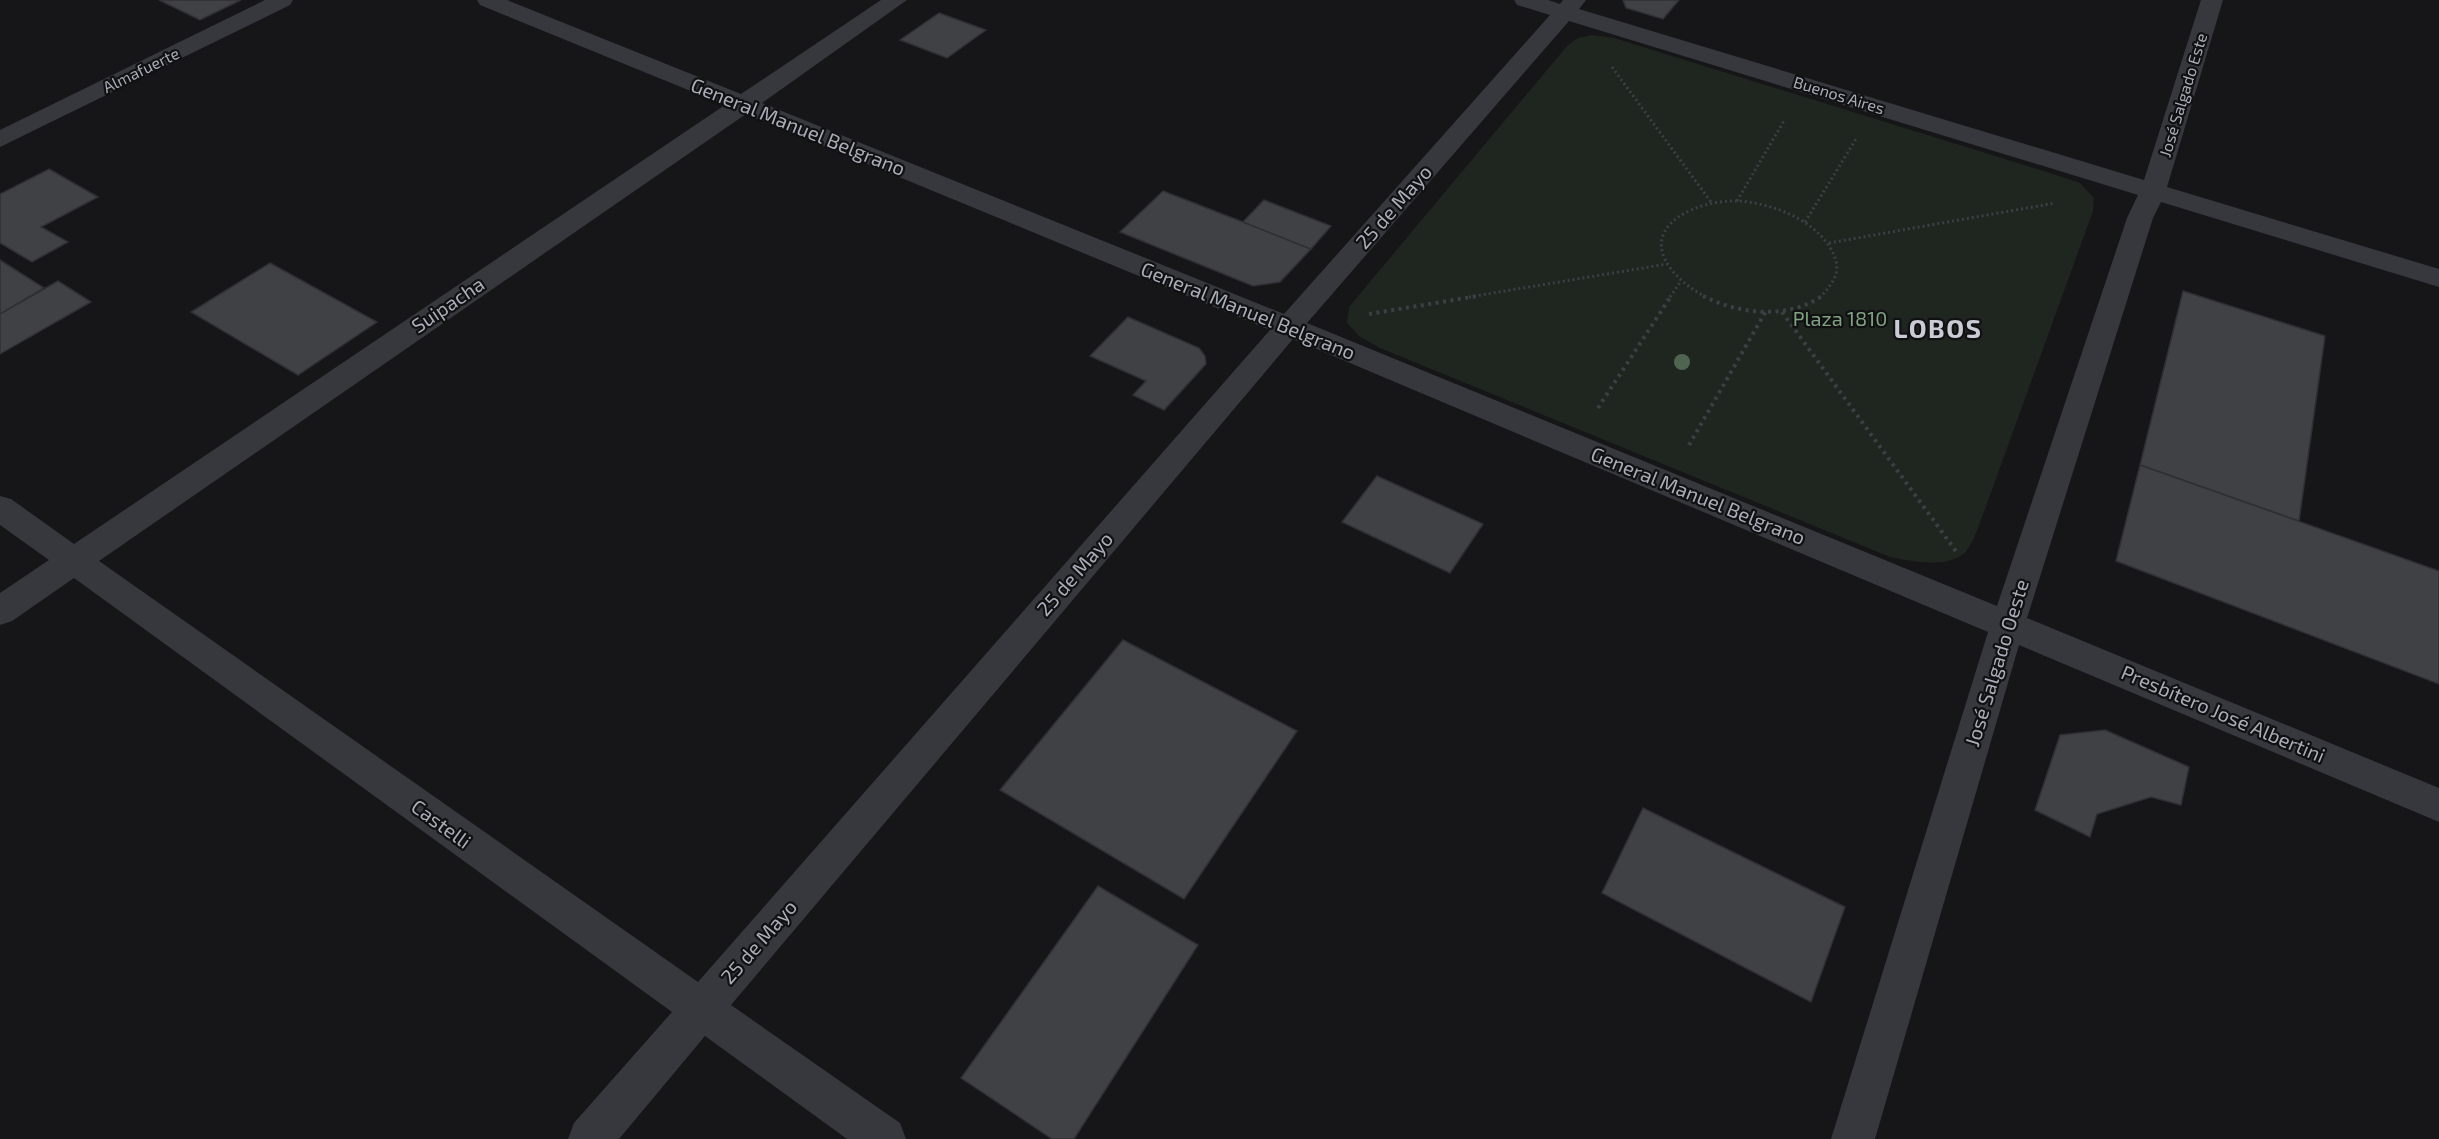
<svg xmlns="http://www.w3.org/2000/svg" width="2439" height="1139" viewBox="0 0 2439 1139" font-family="'Exo 2',sans-serif">
<style>
.green{fill:#1e261f}
.building{fill:#404145;stroke:#303034;stroke-width:1.5}
.lines{fill:none;stroke-linecap:round;stroke-linejoin:round}
.path-far1{stroke:#3d3f44;stroke-width:3;stroke-dasharray:2 3;stroke-linecap:butt}
.path{stroke:#3d3f44;stroke-width:4;stroke-dasharray:3 4.5;stroke-linecap:butt}
.minor{fill:#37383d;fill-rule:evenodd}
.tree{fill:#506452}
.labels{text-anchor:middle;stroke-width:4.5;stroke-linejoin:round;paint-order:stroke}
.far-street-label{font-size:16px;fill:#a8adb8;stroke:#111113}
.street-label{font-size:20px;fill:#a8adb8;stroke:#111113}
.park-label{font-size:20px;fill:#7fa381;stroke:#111113}
.district-label{font-size:26px;font-weight:bold;letter-spacing:1.5px;fill:#c9ccd4;stroke:#111113}
</style>
<rect width="100%" height="100%" fill="#161618"/>
<path class="green" d="M1592,35L1614,38L2053,174L2080,183L2094,198L2093,211L1981,520C1977,530 1973,542 1967,550C1951,570 1911,561 1890,557L1380,348L1359,336L1347,323L1349,307L1567,46L1578,38Z"/>
<g class="building">
<path d="M159,0H241L200,20Z"/>
<path d="M1623,0H1679L1663,19L1626,8Z"/>
<path d="M939,13L986,30L947,58L900,40Z"/>
<path d="M49,169L98,197L41,227L68,242L32,262L0,243V194Z"/>
<path d="M1163,191L1243,222L1311,249L1280,282L1253,286L1120,232Z"/>
<path d="M1264,200L1331,226L1311,249L1243,222Z"/>
<path d="M0,260L44,288L0,314Z"/>
<path d="M270,263L377,322L298,375L191,312Z"/>
<path d="M58,281L91,302L0,354V314Z"/>
<path d="M2183,291L2325,336L2299,521L2140,465Z"/>
<path d="M1128,317L1199,348L1205,356L1206,364L1164,410L1133,395L1146,381L1090,356Z"/>
<path d="M2140,465L2439,571V684L2116,561Z"/>
<path d="M1377,476L1483,524L1450,573L1342,522Z"/>
<path d="M1123,640L1297,731L1184,899L1000,790Z"/>
<path d="M2105,730L2189,767L2181,805L2151,797L2097,814L2090,837L2035,810L2060,735Z"/>
<path d="M1643,808L1845,907L1811,1002L1602,893Z"/>
<path d="M1098,886L1198,945L1074,1139H1052L961,1078Z"/>
</g>
<g class="lines">
<g class="path-far1">
<path d="M1612,67L1711,202"/>
<path d="M1737,201L1785,119"/>
<path d="M1805,222L1856,139"/>
<path d="M1829,243L2055,203"/>
<path d="M1469,297L1667,264"/>
<path d="M1670,297L1681,281"/>
<path d="M1706,297C1692,290 1681,281 1671,269C1637,224 1701,199 1738,201C1770,203 1811,218 1829,246C1843,267 1837,280 1820,297"/>
</g>
<g class="path">
<path d="M1703,296C1739,314 1787,320 1822,296"/>
<path d="M1782,312L1958,554"/>
<path d="M1369,314L1478,296"/>
<path d="M1598,408L1671,296"/>
<path d="M1689,445L1766,311"/>
</g>
<g class="minor">
<path d="M265,0H293L290,5L0,147V130Z"/>
<path d="M477,0H507L741,94L881,0H907L762,103L1284,314L1550,15L1517,5L1514,0H1548L1560,4L1563,0H1586L1579,9L2144,180L2201,0H2223L2167,187L2439,269V287L2161,202L2153,218L2027,618L2439,788V822L2019,645L1875,1139H1831L1988,632L1293,339L731,1005L900,1123L906,1139H847L705,1036L619,1139H568L574,1123L672,1012L74,578L12,621L0,625V593L49,560L0,525V496L11,499L74,544L725,105L480,5ZM1569,21L2138,195L2127,218L1997,606L1307,323ZM746,114L1270,330L698,982L99,561Z"/>
</g>
</g>
<circle class="tree" cx="1682" cy="362" r="8"/>
<g class="labels">
<g class="far-street-label">
<text transform="translate(141 70) rotate(-26)" y="6">Almafuerte</text>
<text transform="translate(1839 95) rotate(17)" y="6">Buenos Aires</text>
<text transform="translate(2183 95) rotate(-73)" y="6">José Salgado Este</text>
</g>
<g class="street-label">
<text transform="translate(798 127) rotate(22)" y="7">General Manuel Belgrano</text>
<text transform="translate(1394 207) rotate(-49)" y="7">25 de Mayo</text>
<text transform="translate(448 305) rotate(-34)" y="7">Suipacha</text>
<text transform="translate(1248 311) rotate(22)" y="7">General Manuel Belgrano</text>
<text transform="translate(1698 496) rotate(22)" y="7">General Manuel Belgrano</text>
<text transform="translate(1075 574) rotate(-49)" y="7">25 de Mayo</text>
<text transform="translate(1997 663) rotate(-73)" y="7">José Salgado Oeste</text>
<text transform="translate(2223 714) rotate(23)" y="7">Presbítero José Albertini</text>
<text transform="translate(441 824) rotate(36)" y="7">Castelli</text>
<text transform="translate(759 942) rotate(-49)" y="7">25 de Mayo</text>
</g>
<g class="park-label">
<text x="1840" y="326">Plaza 1810</text>
</g>
<g class="district-label">
<text x="1938" y="338">LOBOS</text>
</g>
</g>
</svg>
